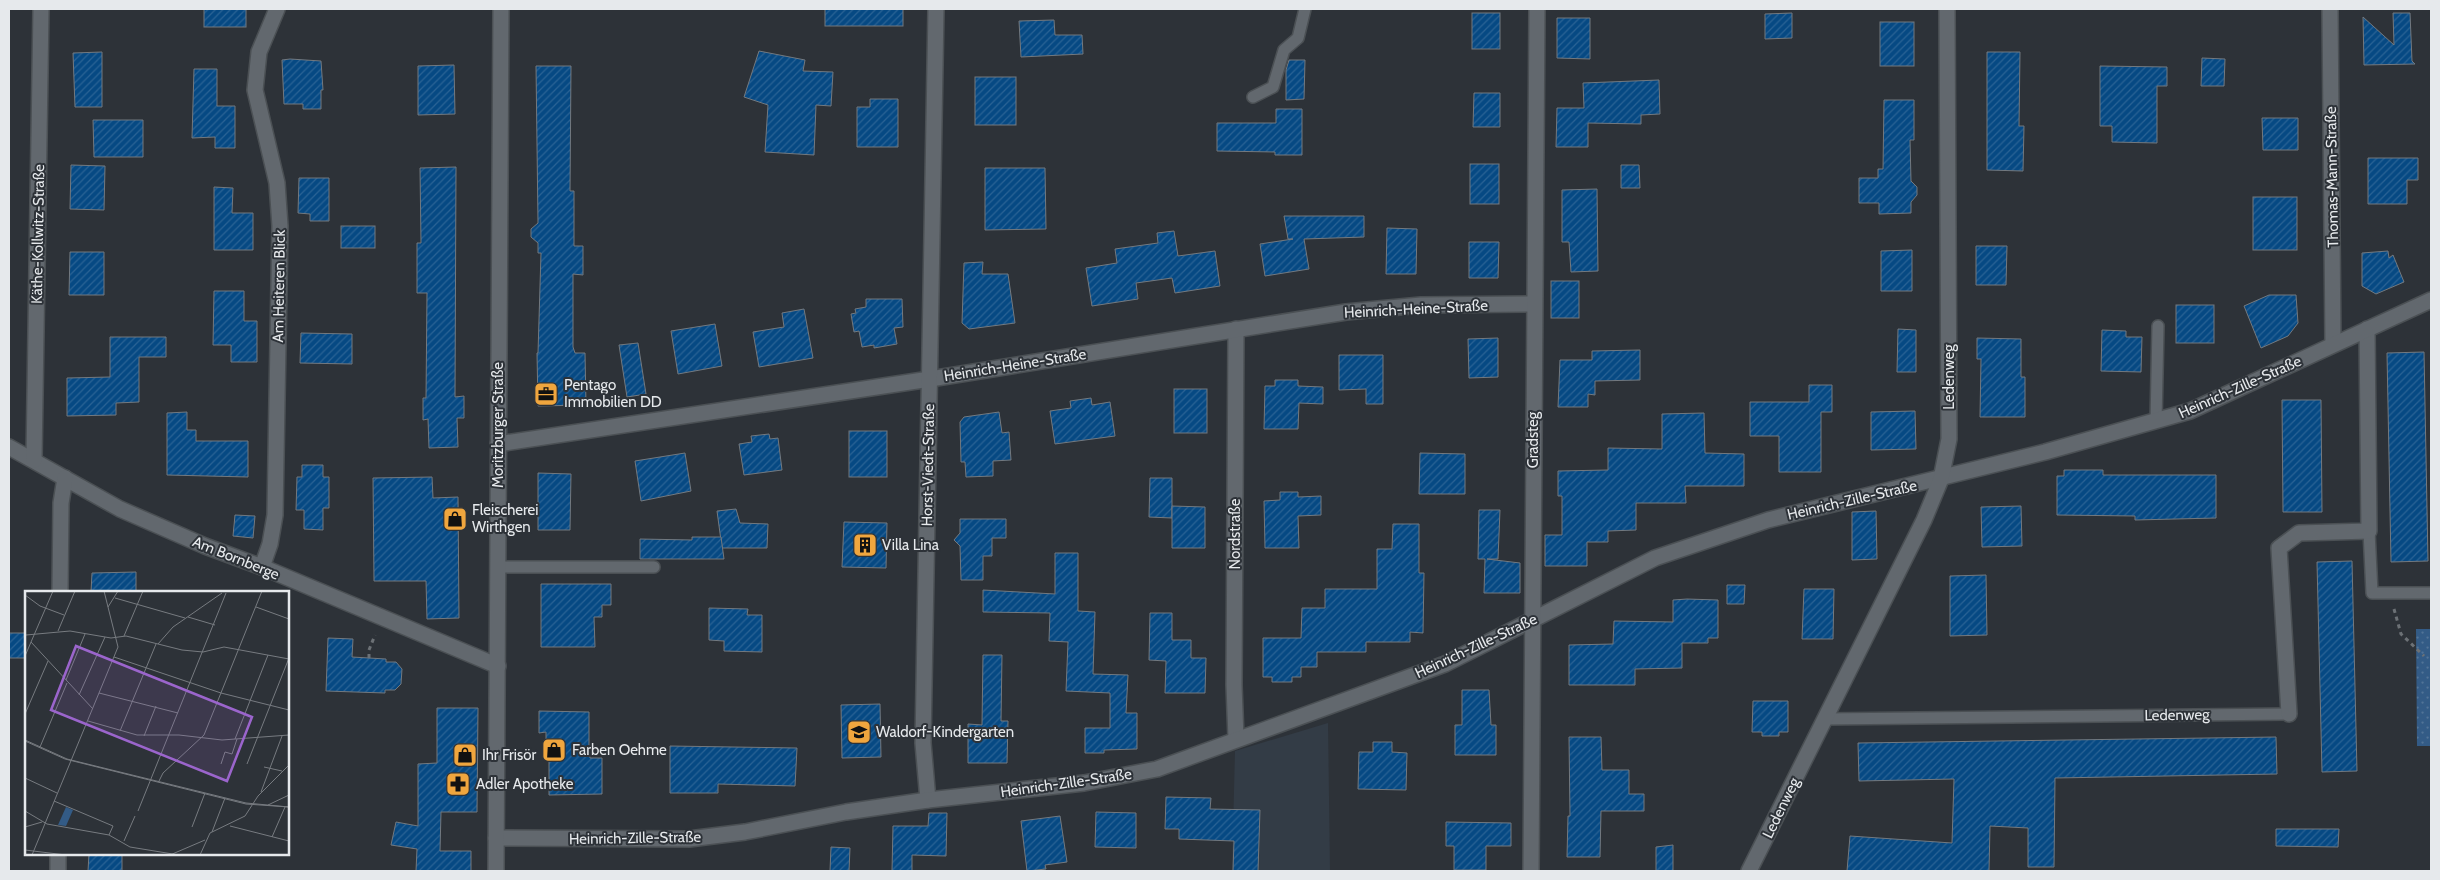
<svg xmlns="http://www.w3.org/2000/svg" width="2440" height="880" viewBox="0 0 2440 880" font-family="Cabin,sans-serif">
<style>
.built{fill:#333c46}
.park{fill:url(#park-dots)}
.building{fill:url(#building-hatch);stroke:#73797f}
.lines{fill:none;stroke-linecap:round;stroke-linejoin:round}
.service-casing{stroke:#4b5054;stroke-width:14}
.minor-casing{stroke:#4b5054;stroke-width:18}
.tertiary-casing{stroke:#4b5054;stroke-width:18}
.path{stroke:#6c7176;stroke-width:3;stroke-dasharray:4 4;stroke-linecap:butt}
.service{stroke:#62686e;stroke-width:11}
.minor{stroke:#62686e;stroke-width:15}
.tertiary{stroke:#62686e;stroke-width:15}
.labels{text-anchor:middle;stroke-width:4;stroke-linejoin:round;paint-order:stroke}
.street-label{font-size:15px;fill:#e6e9ec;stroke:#2d3238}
.poi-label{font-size:15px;fill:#e6e9ec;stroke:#2d3238;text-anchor:start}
.inset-road{fill:none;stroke:#777b80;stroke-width:1}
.view{fill:#9b65cc;fill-opacity:0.15;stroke:#9b65cc;stroke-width:2.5}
.inset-edge{fill:none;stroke:#e6e9ec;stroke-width:2.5}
</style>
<defs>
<pattern id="park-dots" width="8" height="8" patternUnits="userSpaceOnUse" patternTransform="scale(1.25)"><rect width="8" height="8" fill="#335b86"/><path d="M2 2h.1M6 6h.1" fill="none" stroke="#517397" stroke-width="1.8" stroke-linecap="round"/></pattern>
<pattern id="building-hatch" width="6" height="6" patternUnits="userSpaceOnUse" patternTransform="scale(1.25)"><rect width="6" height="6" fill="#064983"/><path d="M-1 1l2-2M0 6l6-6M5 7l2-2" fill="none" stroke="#2a6395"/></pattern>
</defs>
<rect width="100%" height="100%" fill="#2d3238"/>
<path class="built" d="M1328,723L1330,871H1232L1235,751Z"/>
<path class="park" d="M2416,629H2431V746H2417Z"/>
<g class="building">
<rect x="204" y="9" width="42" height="18"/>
<rect x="825" y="9" width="78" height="17"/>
<rect x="1472" y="13" width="28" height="36"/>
<path d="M1792,13V38L1765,39V14Z"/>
<path d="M2393,13H2410L2412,61L2415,64L2364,65L2363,17L2394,45Z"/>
<path d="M1557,18H1590V59L1557,58Z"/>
<path d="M1054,20L1055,35H1082L1083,54L1021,57L1019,21Z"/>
<rect x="1880" y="22" width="34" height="44"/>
<path d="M759,51L805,60L803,71L833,72L831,106L816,105L814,155L765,152L768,105L744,97Z"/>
<path d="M102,52V107H75L73,53Z"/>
<path d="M1987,52H2020L2019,126H2024L2023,171L1987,170Z"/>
<path d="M2202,58L2225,59L2224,86H2201Z"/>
<path d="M290,59L321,61L323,90H321V109H303V104H284L282,60Z"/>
<path d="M1289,60H1305L1304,99L1286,100V70Z"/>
<path d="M454,65L455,114L418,115V66Z"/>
<path d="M536,66H571L570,191H574V246H583V275L573,274V347L575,353H585L586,405L538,406L537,353H538L541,253H538V243L531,237V229L538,223Z"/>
<path d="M2100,66L2167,67V86H2157V143L2112,142V126H2100Z"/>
<path d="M194,69H217V106H235V148H215V137L192,138Z"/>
<rect x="975" y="77" width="41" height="48"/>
<path d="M1659,80L1660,114L1641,115V124L1588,123V147H1556L1557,108H1584L1583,83Z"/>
<path d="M1474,93H1500V127H1473Z"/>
<path d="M870,99H898V147H857V107H870Z"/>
<path d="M1884,100H1914V140H1910L1911,181L1917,187V195L1911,202V213L1879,214V203H1859V178H1878V169H1883Z"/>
<path d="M1276,109H1302V155H1275V152L1217,151V123H1276Z"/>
<path d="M2262,118H2298V150H2263Z"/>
<path d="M93,120H143V157H94Z"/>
<path d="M2368,158H2418V180H2407V204H2368Z"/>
<rect x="1470" y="164" width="29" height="40"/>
<path d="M71,165L105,166L104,210L70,209Z"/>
<path d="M1621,165H1639L1640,188H1621Z"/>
<path d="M456,167L455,397L464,396V418H457L458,447L429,448L428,419L423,420V398H426L427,293H417V243H421L420,168Z"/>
<path d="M985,168H1045L1046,229L985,230Z"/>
<path d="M299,178H329V221H310V214L298,213Z"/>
<path d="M214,187L233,188L232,213H253V250H214Z"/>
<path d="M1597,189L1598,271L1571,272L1569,242H1562V190Z"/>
<rect x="2253" y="197" width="44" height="53"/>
<path d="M1284,216H1364V237L1304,239L1309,269L1265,276L1260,244L1293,239H1288Z"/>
<rect x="341" y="226" width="34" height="22"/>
<path d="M1387,228L1417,229L1416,274H1386Z"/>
<path d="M1174,231L1178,256L1215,251L1220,286L1175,293L1172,278L1136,283L1138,299L1092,306L1086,268L1117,263L1115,249L1158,243L1157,233Z"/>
<path d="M1469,242H1499L1498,278H1469Z"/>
<path d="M1976,246H2007L2006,285H1976Z"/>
<path d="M1912,250V291H1881V251Z"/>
<path d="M2388,251L2389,258L2393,255L2404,282L2376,294L2362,286V253Z"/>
<path d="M70,252H104V295H69Z"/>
<path d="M983,262L982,274H1008L1015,323L969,329L962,323L964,263Z"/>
<rect x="1551" y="281" width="28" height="37"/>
<path d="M214,291H244V321H257V362H231V345H213Z"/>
<path d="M2269,295H2296L2298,323L2288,336L2261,348L2244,306Z"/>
<path d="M866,299H902L903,327L894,328L897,344L874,348V345L862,347L859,331L854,332L851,314L856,313L855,309L866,307Z"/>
<rect x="2176" y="305" width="38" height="38"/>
<path d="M804,309L813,358L759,367L753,332L784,327L782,313Z"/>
<path d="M715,324L722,366L678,374L671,331Z"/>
<path d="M1898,329L1916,330V372H1897Z"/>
<path d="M2102,330L2126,331V337H2142L2141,372L2101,371Z"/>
<path d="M301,333L352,334V364L300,363Z"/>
<path d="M110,337H166V357H139V402L116,403V415L67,416V378L110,377Z"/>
<path d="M1498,338V377L1469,378L1468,339Z"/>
<path d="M1977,338L2021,339V377H2025V417H1980L1981,359H1977Z"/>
<path d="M638,343L646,394L627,397L619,345Z"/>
<path d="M1640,350V380L1595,381V395L1588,394V407H1558L1560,360H1592V351Z"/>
<path d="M2424,352L2428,561L2391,562L2387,353Z"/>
<path d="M1339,355H1383V404H1366V389L1339,390Z"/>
<path d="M1275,380H1298V386L1323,387V404L1299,403L1298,429H1264L1265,386H1275Z"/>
<path d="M1809,385H1832V412H1821V472H1779V436H1750V402H1809Z"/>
<rect x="1174" y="389" width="33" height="44"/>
<path d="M1091,398L1092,405L1110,402L1115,436L1055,444L1050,411L1071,408L1070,401Z"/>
<path d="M2282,400H2321L2322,512H2283Z"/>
<path d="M1915,411L1916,449L1871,450V412Z"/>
<path d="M187,412V430H196V441H248V477L167,475V413Z"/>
<path d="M999,412L1002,433L1009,432L1011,460L993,461V476L966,477L965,462H961L960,422L964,417Z"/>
<path d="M1704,413L1705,453L1744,454V486H1685L1686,503H1636V530L1608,531V542H1587V566H1545V535H1562V496H1558V471L1608,470V448L1662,449V414Z"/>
<rect x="849" y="431" width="38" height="46"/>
<path d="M769,434L770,439L778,438L782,470L744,475L739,444L752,442L751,436Z"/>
<path d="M685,453L691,491L641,501L635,461Z"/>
<path d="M1420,453L1465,454V494H1419Z"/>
<path d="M302,465H323V477H329V508H323V530L304,529V510H296L297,477H302Z"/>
<path d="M2064,470H2103V475H2216V518L2135,520V516L2057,515V476H2064Z"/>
<path d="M538,473L571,474L570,530H538Z"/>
<path d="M432,477L433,498L458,497L459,618L427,619L426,581H374L373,478Z"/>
<path d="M1150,478H1172V518L1149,517Z"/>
<path d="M1280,492H1298V497L1321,496V515L1298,516L1299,548H1265L1264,501L1280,500Z"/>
<path d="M1172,506L1205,507V548H1172Z"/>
<path d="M2021,506L2022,546L1982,547L1981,507Z"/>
<path d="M736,509L740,523L768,524L767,548H722L717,511Z"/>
<path d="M1479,510H1500L1498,559H1487L1520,563V593H1484L1485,559H1478Z"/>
<path d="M1876,511L1877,559L1852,560V512Z"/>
<path d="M235,515L255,516L253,538L233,536Z"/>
<path d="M960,519H1006V538H992V556H983V580H961L960,546L954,540L960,533Z"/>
<path d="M844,522L887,523L886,568L842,567Z"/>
<path d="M1393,524H1419V573H1424L1423,633L1410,632V642H1366V652H1317V667H1301V677H1292V682H1272V677H1263V638H1301L1302,608H1325V589H1377V549H1392Z"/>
<path d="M692,537H721L724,559H640V539L692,540Z"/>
<path d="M1055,553H1078V611L1095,612L1093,674L1128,675L1126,713H1137V749L1104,750V753H1085V728H1110V693L1066,691L1068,642L1049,641L1050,613L983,612V590L1055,594Z"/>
<path d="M2352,561L2357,771L2322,772L2317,562Z"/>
<path d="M136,572V592H91L92,573Z"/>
<path d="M1986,575L1987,635L1950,636V576Z"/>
<path d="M541,584H611V605H602V617H594L595,647H541Z"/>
<path d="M1727,585H1745L1744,604H1727Z"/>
<path d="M1804,589H1834L1833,639H1802Z"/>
<path d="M1687,599L1718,600V638H1708V643H1682V668L1635,669V685H1569V645L1613,644L1614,621L1673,622V600Z"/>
<path d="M709,608L748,609L747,615H762V652L724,651V641L709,640Z"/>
<path d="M1150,613H1172V640H1191V658H1206L1205,693H1165L1166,661L1149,660Z"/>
<rect x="9" y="633" width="17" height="25"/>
<path d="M328,638L353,639L352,657L386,659V662H396L402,669L401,684L395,690H385V693L326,691Z"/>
<path d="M983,655H1002L1001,721H1008L1007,763H968V724L982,725Z"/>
<path d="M1462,690H1489L1491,725H1496V755H1455V725H1462Z"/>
<path d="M1753,701H1788V732H1779V736H1762V732H1752Z"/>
<path d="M880,704L881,757L842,758L841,705Z"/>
<path d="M437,708H478L477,812H441L440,851H471V871H416L417,849L391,845L396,822L418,826V764L437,763Z"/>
<path d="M539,711L589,712V750L590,758H602V794L549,795V758H546V732L539,733Z"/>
<path d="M1569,737H1601L1602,770H1629V794H1644V811H1601L1600,857H1567L1568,816H1570Z"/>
<path d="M2276,737L2277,774L2055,778L2054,867H2028V828L1990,826L1989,871H1847L1850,836L1952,843L1954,779L1859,781L1858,743Z"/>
<path d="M1373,742H1392V752L1407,753L1406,790L1358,789L1359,752H1373Z"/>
<path d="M670,746L797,748L795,786L718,784V793H670Z"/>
<path d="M1166,797L1211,798L1210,809L1260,810L1258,871H1233L1234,841L1179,839V829H1165Z"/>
<path d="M1096,812L1136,813V848L1095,847Z"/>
<path d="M929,813H947L946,856L912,855V871H892L893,826H928Z"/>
<path d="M1060,816L1067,862L1045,865L1046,869L1027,871L1021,821Z"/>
<path d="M1446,822L1511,823V846H1486V870H1454V846H1446Z"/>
<path d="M2276,829H2339L2338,847L2276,846Z"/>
<path d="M1673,845V871H1656V847Z"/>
<path d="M831,847L850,848L849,871H830Z"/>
<path d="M89,854H122V871H88Z"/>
</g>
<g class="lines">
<g class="service-casing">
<g id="service">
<path d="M1253,97L1273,87L1284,50L1298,38L1305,9"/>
<path d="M2156,422L2158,326"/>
<path d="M2369,531L2372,593H2431"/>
<path d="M498,567H654"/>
<path d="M1825,719L2289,714"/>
</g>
</g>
<g class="minor-casing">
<g id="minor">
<path d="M2330,9L2333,344"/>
<path d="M1236,329L1234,685L1236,739"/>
<path d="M498,444L930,379L1346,312L1421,305L1534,304"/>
<path d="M9,447L120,509L205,546L262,567L498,666"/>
<path d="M34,460L41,9"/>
<path d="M262,567L270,544L275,515L280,226L277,183L255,90L259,52L277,9"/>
<path d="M60,592L61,503L65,478"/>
<path d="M2289,714L2279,548L2299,533L2369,531L2367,329"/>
<path d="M928,800L923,743L936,9"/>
<path d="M496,838L689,839L745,832L846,812L928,800L1084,783L1157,769L1445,664L1655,558L1768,520L2045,452L2190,411L2431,300"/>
<path d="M58,871V854"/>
<path d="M1531,871L1537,9"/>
<path d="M1749,871L1924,520L1941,479L1949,439L1947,9"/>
</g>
</g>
<g class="tertiary-casing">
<path id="tertiary" d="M496,871L501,9"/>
</g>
<g class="path">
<path d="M2394,609L2401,634L2424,656"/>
<path d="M369,658V650L375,635"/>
</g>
<use href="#service" class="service"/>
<use href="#minor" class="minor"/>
<use href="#tertiary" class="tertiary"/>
</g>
<defs>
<g id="office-square" transform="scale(1.25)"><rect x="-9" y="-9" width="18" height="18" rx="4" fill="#f0a63e" stroke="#2d3238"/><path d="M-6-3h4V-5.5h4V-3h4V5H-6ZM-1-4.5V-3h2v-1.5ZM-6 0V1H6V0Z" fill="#111"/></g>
<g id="shop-square" transform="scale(1.25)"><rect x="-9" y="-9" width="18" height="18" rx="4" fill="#f0a63e" stroke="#2d3238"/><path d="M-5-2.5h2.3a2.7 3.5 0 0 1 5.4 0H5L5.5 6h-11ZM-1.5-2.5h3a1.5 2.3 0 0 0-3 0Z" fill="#111"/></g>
<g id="building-square" transform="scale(1.25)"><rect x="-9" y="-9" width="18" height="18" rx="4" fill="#f0a63e" stroke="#2d3238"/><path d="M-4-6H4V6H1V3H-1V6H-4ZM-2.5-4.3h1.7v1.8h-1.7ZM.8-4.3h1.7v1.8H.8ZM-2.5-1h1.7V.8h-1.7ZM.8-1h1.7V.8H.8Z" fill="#111"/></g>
<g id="school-square" transform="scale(1.25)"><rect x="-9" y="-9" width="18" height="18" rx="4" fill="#f0a63e" stroke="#2d3238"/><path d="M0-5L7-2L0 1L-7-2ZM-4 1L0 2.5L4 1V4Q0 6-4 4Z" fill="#111"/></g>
<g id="pharmacy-square" transform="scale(1.25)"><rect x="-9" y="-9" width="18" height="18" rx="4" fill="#f0a63e" stroke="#2d3238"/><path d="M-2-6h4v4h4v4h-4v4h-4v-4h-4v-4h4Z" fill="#111"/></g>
</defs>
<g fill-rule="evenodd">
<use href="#office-square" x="546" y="394"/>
<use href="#shop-square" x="455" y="519"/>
<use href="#building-square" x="865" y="545"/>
<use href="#school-square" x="859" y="732"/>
<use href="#shop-square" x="554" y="750"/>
<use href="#shop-square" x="465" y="755"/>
<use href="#pharmacy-square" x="458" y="784"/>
</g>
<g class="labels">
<g class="street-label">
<text transform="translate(2332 177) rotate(-91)" y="5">Thomas-Mann-Straße</text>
<text transform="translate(38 234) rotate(-89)" y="5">Käthe-Kollwitz-Straße</text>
<text transform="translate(279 286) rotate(-89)" y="5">Am Heiteren Blick</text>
<text transform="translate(1416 309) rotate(-3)" y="5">Heinrich-Heine-Straße</text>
<text transform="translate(1015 365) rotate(-9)" y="5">Heinrich-Heine-Straße</text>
<text transform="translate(1949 377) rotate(-90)" y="5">Ledenweg</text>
<text transform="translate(2240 387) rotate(-24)" y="5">Heinrich-Zille-Straße</text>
<text transform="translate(498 425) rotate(-90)" y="5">Moritzburger Straße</text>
<text transform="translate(1533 440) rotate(-90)" y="5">Gradsteg</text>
<text transform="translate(928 465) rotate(-89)" y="5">Horst-Viedt-Straße</text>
<text transform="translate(1852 500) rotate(-13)" y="5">Heinrich-Zille-Straße</text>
<text transform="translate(1235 534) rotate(-90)" y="5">Nordstraße</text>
<text transform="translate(236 558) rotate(22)" y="5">Am Bornberge</text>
<text transform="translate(1476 646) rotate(-25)" y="5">Heinrich-Zille-Straße</text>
<text transform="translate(2177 715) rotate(-1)" y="5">Ledenweg</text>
<text transform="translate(1066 783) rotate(-8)" y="5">Heinrich-Zille-Straße</text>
<text transform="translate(1781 808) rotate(-64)" y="5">Ledenweg</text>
<text transform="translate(635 838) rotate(-1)" y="5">Heinrich-Zille-Straße</text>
</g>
<g class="poi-label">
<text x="564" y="390">Pentago<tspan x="564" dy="17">Immobilien DD</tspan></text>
<text x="472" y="515">Fleischerei<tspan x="472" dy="17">Wirthgen</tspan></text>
<text x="882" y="550">Villa Lina</text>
<text x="876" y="737">Waldorf-Kindergarten</text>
<text x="572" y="755">Farben Oehme</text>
<text x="482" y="760">Ihr Frisör</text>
<text x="476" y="789">Adler Apotheke</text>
</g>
</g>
<g transform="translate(25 591)">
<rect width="264" height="264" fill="#2d3238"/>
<path d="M41,216L48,219L41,235L33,234Z" fill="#335b86"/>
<path class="inset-road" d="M192,0H209M0,4L15,15L39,24M90,7L160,27M83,16L93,0M231,16L264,28M163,26L190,34M33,40L50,0M1,44L45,40L86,47L101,45L157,59L178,61L199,56L264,68M99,45L118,0M6,51L68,118M133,53L148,36L197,2M0,65L28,0M89,66L196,102L264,119M41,89L60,43M74,102L153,122M54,104L80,46M0,123L23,70M63,130L112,144H154L197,149L264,144M95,140L131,53M119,145L131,115M210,148L243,64M0,149L42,168L221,212L264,216M0,150L40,168L221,213L264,216M15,156L42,92M196,173L200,161L207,163L212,148M222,173L264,67M239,176L257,180M0,187L32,202M134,190L138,182L179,144L237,0M236,201L257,145M29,210L88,235L84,244M243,214L264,204M0,220L22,233L84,244L105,256L154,264M113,220L201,2M205,235L264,250M0,236L17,231M167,236L180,202M187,241L200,207M247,246L260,216M99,250L110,225M0,259L41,264M7,264L93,56L79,0M145,264L180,249M175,264L185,242L220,225L233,205L264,174"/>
<path class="view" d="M51,55L227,126L202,190L26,119Z"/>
<rect width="264" height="264" class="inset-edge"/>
</g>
<rect width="2440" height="880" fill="none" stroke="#e6e9ec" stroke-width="20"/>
</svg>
